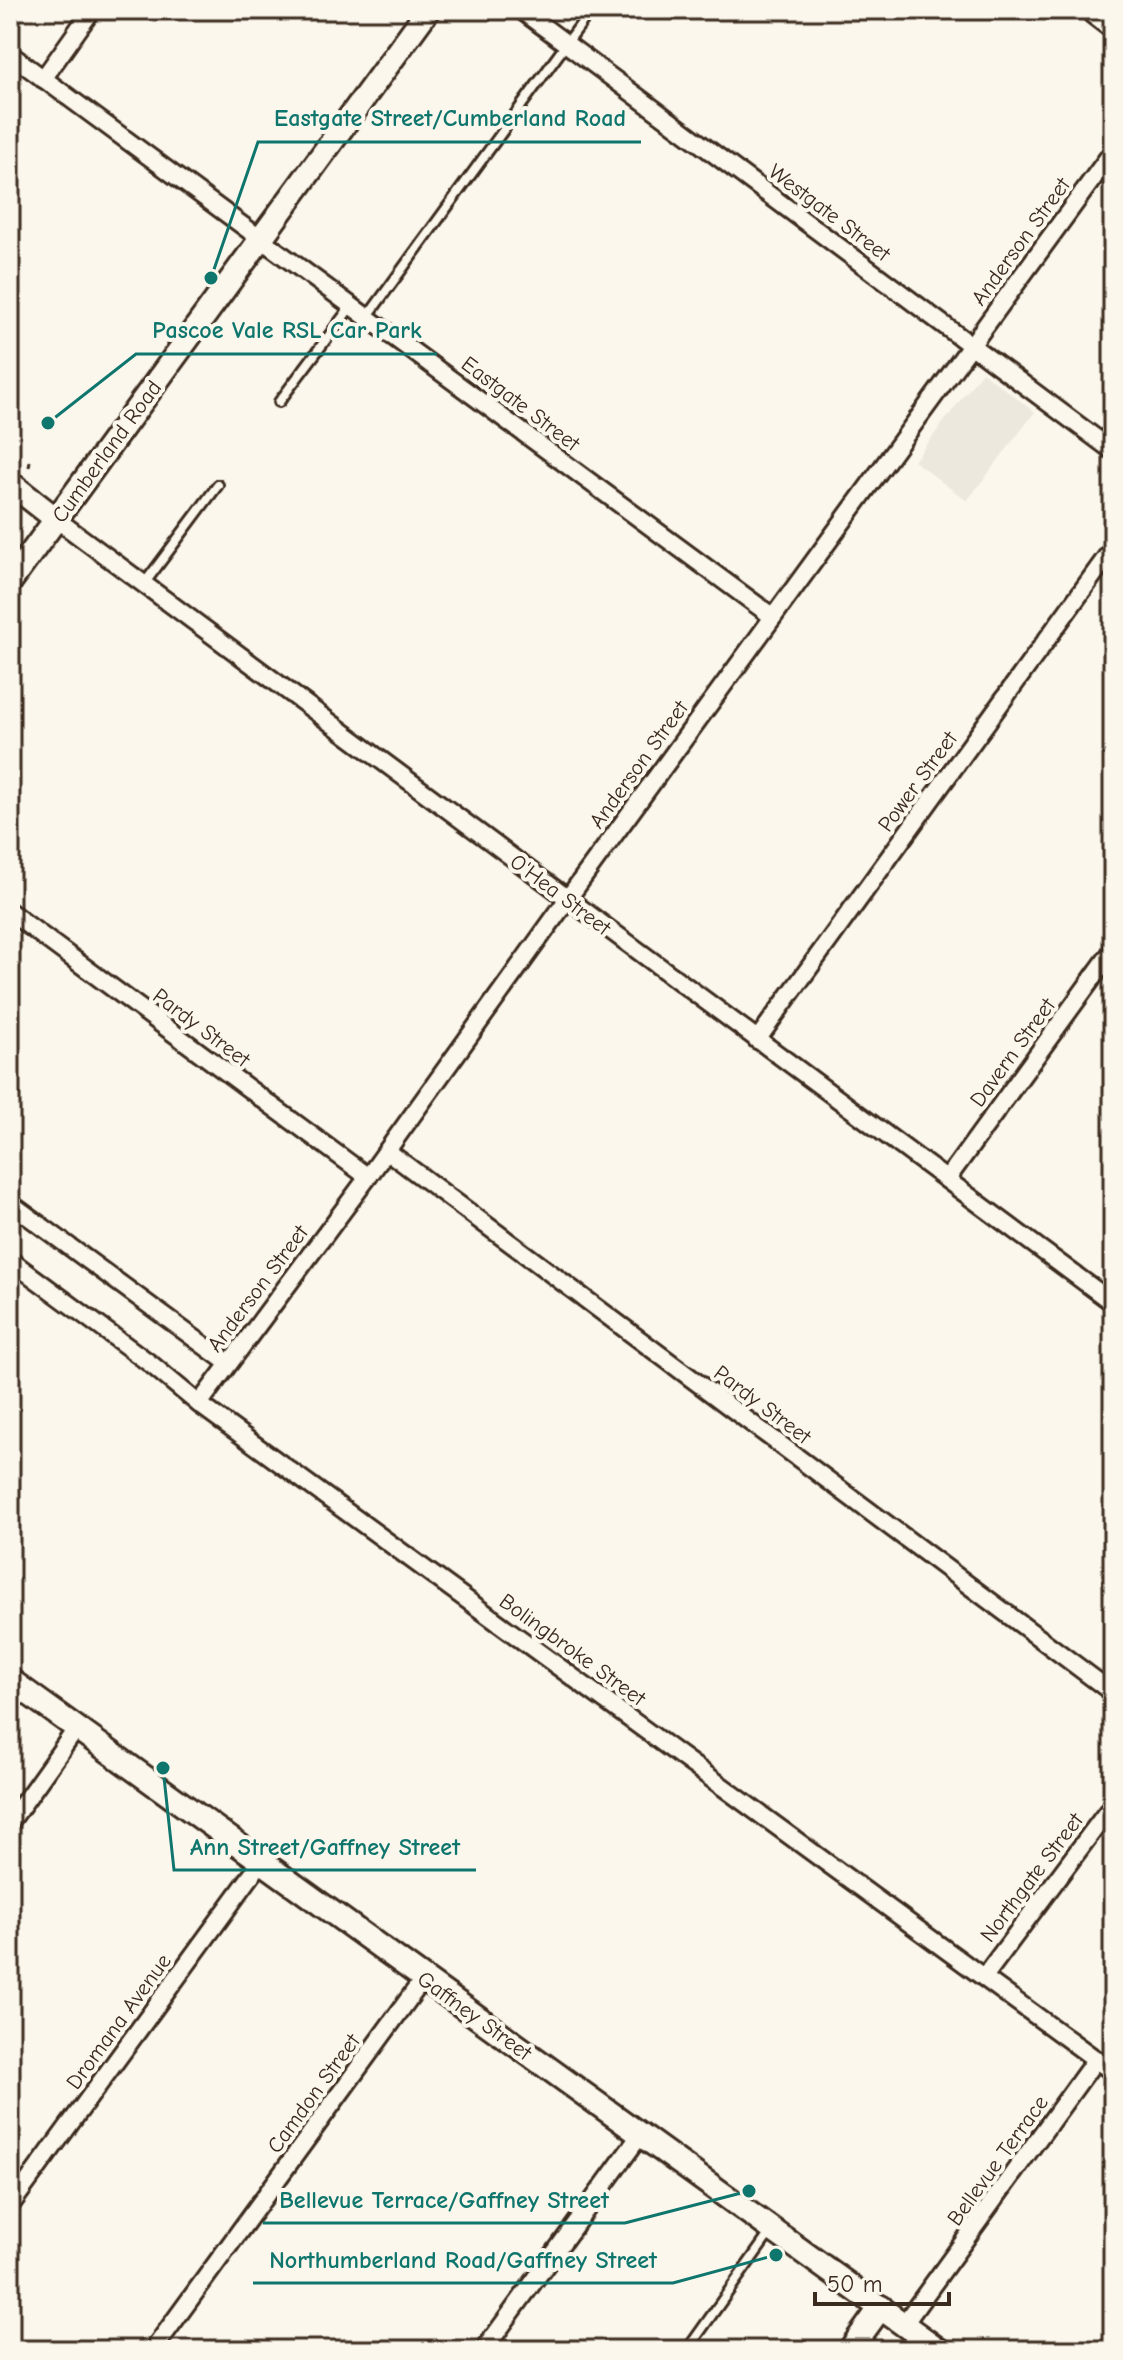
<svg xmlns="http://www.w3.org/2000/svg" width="1123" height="2360" viewBox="0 0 1123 2360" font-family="'Comic Neue',sans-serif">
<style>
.built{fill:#ede8dd}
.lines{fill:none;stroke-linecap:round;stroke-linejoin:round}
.lane-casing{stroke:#3b2a1e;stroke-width:14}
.street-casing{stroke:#3b2a1e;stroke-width:22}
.secondary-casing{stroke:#3b2a1e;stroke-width:28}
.highway-casing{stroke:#3b2a1e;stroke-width:34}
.path{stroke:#3b2a1e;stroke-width:3;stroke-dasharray:6 6;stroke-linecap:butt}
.lane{stroke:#fbf7ec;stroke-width:8}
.street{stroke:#fbf7ec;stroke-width:16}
.secondary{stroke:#fbf7ec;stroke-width:22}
.highway{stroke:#fbf7ec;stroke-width:28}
.labels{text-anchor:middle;stroke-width:8;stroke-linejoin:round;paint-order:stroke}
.street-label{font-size:22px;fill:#3b2a1e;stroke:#fbf7ec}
.leader{fill:none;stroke:#0f766e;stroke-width:3}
.callout-dot{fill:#0f766e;stroke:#fbf7ec;stroke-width:3}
.callout-label{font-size:24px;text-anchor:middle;font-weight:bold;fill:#0f766e;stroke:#fbf7ec;stroke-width:8;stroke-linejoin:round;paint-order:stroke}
</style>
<rect width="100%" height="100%" fill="#fbf7ec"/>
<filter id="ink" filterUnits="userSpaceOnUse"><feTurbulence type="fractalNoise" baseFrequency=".0125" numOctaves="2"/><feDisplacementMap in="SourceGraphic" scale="16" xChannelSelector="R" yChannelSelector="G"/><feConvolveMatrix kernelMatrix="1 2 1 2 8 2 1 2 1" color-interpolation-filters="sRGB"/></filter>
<g filter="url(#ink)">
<path class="built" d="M982,372L1035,412L967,501L914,461Z"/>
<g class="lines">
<g class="lane-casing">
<g id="lane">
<path d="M368,316L591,10"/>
<path d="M279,402L352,305"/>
<path d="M144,584L218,485"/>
<path d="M687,2350L772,2230"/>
</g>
</g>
<g class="street-casing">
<g id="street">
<path d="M521,10L1113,451"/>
<path d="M10,54L773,617"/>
<path d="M43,79L92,10"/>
<path d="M56,519L1113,1303"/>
<path d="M10,912L368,1177"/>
<path d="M757,1040L1113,548"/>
<path d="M387,1151L1113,1693"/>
<path d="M947,1179L1113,950"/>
<path d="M10,1203L228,1363"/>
<path d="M10,1260L152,1365L199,1404L1113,2072"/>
<path d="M199,1404L368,1177L582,879L1113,151"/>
<path d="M10,1822L77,1728"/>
<path d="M984,1977L1113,1804"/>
<path d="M10,2206L262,1861"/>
<path d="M904,2324L1096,2059"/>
<path d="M153,2350L424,1978"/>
<path d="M484,2350L641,2134"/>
</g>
</g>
<g class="secondary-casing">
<g id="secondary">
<path d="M10,483L56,519"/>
<path d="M10,582L428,10"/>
<path d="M10,1680L939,2350"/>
<path d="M850,2350L881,2307"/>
</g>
</g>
<g class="highway-casing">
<path id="highway" d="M1096,10L1113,23"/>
</g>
<path class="path" d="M29,467L30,461"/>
<use href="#lane" class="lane"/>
<use href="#street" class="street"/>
<use href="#secondary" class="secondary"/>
<use href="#highway" class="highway"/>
</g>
</g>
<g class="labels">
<g class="street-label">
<text transform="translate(830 212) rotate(37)" y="8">Westgate Street</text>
<text transform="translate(1020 241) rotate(-54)" y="8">Anderson Street</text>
<text transform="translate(521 403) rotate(37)" y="8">Eastgate Street</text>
<text transform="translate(106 451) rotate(-54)" y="8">Cumberland Road</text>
<text transform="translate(638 764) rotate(-54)" y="8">Anderson Street</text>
<text transform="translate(917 781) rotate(-54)" y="8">Power Street</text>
<text transform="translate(561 894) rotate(37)" y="8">O'Hea Street</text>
<text transform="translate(202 1027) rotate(37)" y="8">Pardy Street</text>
<text transform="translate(1012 1052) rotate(-54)" y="8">Davern Street</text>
<text transform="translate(257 1288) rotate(-53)" y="8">Anderson Street</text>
<text transform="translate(763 1404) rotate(37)" y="8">Pardy Street</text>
<text transform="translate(573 1649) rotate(36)" y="8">Bolingbroke Street</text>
<text transform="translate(1031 1877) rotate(-53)" y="8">Northgate Street</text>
<text transform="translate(475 2015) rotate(36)" y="8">Gaffney Street</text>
<text transform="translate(118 2021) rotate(-54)" y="8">Dromana Avenue</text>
<text transform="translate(313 2093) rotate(-54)" y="8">Camdon Street</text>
<text transform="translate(997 2160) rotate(-54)" y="8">Bellevue Terrace</text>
</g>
</g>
<path class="leader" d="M211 278L258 142H641M48 423L136 354H437M163 1768L174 1870H476M749 2191L625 2223H263M776 2255L673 2283H253"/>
<g class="callout-dot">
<circle cx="211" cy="278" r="8"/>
<circle cx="48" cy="423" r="8"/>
<circle cx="163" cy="1768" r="8"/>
<circle cx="749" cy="2191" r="8"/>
<circle cx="776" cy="2255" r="8"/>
</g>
<g class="callout-label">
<text x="450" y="126">Eastgate Street/Cumberland Road</text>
<text x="287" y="338">Pascoe Vale RSL Car Park</text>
<text x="325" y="1855">Ann Street/Gaffney Street</text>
<text x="444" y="2208">Bellevue Terrace/Gaffney Street</text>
<text x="463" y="2268">Northumberland Road/Gaffney Street</text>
</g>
<rect width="1123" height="2360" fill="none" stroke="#fbf7ec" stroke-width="40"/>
<rect x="20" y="20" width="1083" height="2320" fill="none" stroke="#3b2a1e" stroke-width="3" filter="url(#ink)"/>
<path d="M815 2292v12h134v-12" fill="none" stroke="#3b2a1e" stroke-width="4"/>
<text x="827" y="2292" font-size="24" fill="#3b2a1e" stroke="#fbf7ec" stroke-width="6" paint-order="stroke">50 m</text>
</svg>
